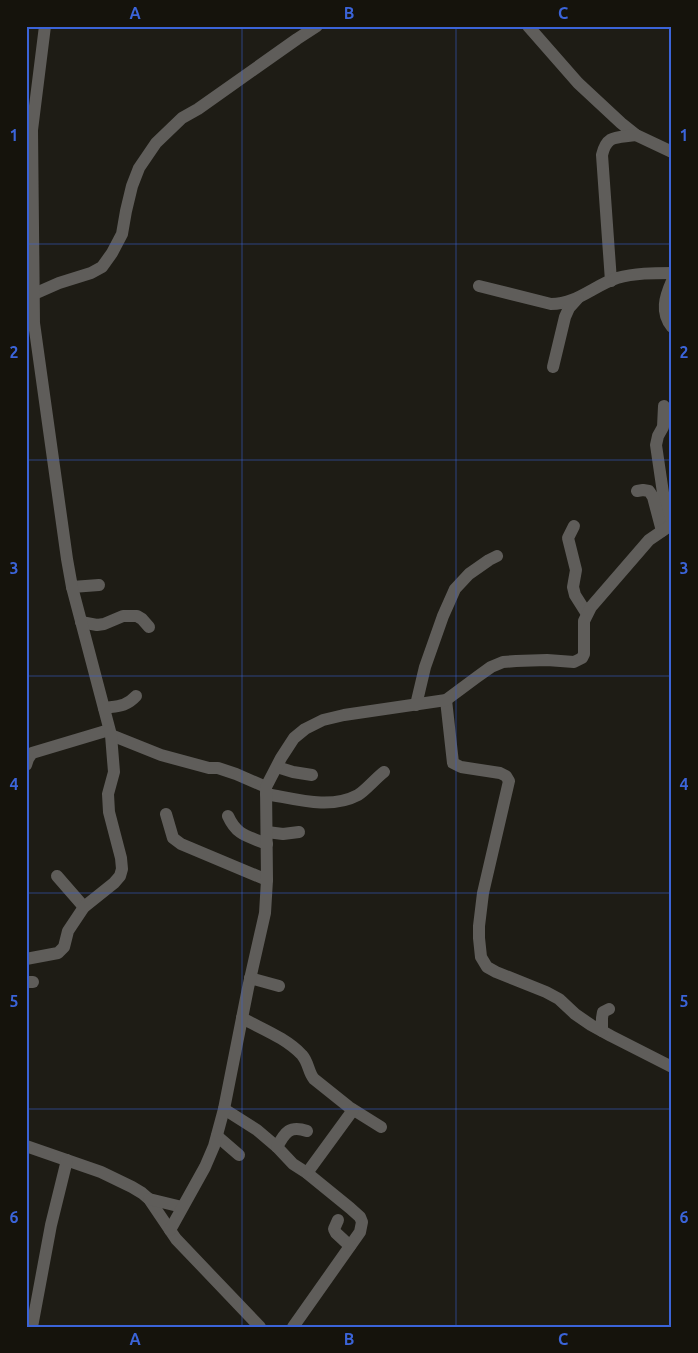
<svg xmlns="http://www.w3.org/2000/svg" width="698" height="1353" viewBox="0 0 698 1353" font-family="Ubuntu,sans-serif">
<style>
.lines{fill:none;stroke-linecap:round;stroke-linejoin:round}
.minor{stroke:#5f5d5a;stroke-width:12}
.grid{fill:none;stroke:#3b64d9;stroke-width:1;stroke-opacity:0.55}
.neatline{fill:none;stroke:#3b64d9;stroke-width:2}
.grid-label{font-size:16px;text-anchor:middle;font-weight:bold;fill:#3b64d9}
</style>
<rect width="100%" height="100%" fill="#1e1c15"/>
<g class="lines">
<g class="minor">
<path d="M528,26L578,83L621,123L636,135L672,152"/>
<path d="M611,281L602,155C607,134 617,138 636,135"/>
<path d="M672,281C665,297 660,312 672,327"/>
<path d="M479,286L551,304C577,304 593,286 617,278C635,273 653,273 672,273"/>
<path d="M34,294L59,283L91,273L102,267L112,253L122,234L126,211L132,186L139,168L156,143L182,118L198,109L297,39L317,26"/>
<path d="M553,367L565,317L569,308L578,298"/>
<path d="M664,406L663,427L658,436L656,445L668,527"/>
<path d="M637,491L643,490L649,491L653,497L662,531"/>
<path d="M574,526L568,538L576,570L573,587L575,595L587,614"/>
<path d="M72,587L99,585"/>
<path d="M81,622L97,625L104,624L123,616H137L142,619L149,627"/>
<path d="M446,700L453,763L461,767L500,773L506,776L509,781L483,893L479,926V938L481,957L487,967L496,972L546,992L559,999L575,1014L591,1025L611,1036L672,1067"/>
<path d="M416,705L425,667L443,616L455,589L469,574L489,560L497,556"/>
<path d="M104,708C117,706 126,707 136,696"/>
<path d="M111,735L161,755L209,768H218L236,774L266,787"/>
<path d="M26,765L28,759L32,753L109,730"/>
<path d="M277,767L293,772L312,775"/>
<path d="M266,794C296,799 330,810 358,795C365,791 376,778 384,772"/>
<path d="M166,814L173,838L181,844L267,880"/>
<path d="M228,816C237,836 248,836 267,844"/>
<path d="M267,832L283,834L299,832"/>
<path d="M57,876L84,907"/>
<path d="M26,959L58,953L64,947L68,931L84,907L114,883L120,876L122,869L121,858L109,812L108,794L114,772L111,735L72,587L67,559L34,323L32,130L45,26"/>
<path d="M250,978L279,986"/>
<path d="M26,982H33"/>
<path d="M242,1018C262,1029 286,1038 302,1055C309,1063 308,1072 314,1079L349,1107L381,1127"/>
<path d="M602,1031V1018L603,1012L609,1009"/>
<path d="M224,1109L257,1130L277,1147L293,1164L307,1173L350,1208L360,1217L362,1222L360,1232L293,1327"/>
<path d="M217,1136L239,1155"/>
<path d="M26,1146L101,1172L132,1187L142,1193L149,1199L176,1239L260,1327"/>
<path d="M277,1147C285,1132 290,1125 307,1131"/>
<path d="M307,1173L353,1110"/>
<path d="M149,1199L182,1207"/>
<path d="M338,1220L334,1229L336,1233L350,1246"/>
<path d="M170,1230L205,1167L214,1146L224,1109L248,988L265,913L267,880L266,787L281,758L294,738L305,729L323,720L344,715L446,700L477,677L491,667L503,662L516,661L547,660L574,662L582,658L584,654V621L591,607L649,540L668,527L672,526"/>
<path d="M32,1327L51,1225L67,1160"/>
</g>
</g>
<path class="grid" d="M242,26V1327M456,26V1327M26,244H672M26,460H672M26,676H672M26,893H672M26,1109H672"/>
<rect width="698" height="1353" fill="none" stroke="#15130c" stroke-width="55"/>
<rect x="28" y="28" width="642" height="1298" class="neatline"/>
<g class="grid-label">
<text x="135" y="19">A</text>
<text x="349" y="19">B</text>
<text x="563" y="19">C</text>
<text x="14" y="141">1</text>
<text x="684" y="141">1</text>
<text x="14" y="358">2</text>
<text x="684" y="358">2</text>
<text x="14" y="574">3</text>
<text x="684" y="574">3</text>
<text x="14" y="790">4</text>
<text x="684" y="790">4</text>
<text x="14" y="1007">5</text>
<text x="684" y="1007">5</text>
<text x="14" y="1223">6</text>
<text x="684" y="1223">6</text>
<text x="135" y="1345">A</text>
<text x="349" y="1345">B</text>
<text x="563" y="1345">C</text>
</g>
</svg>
